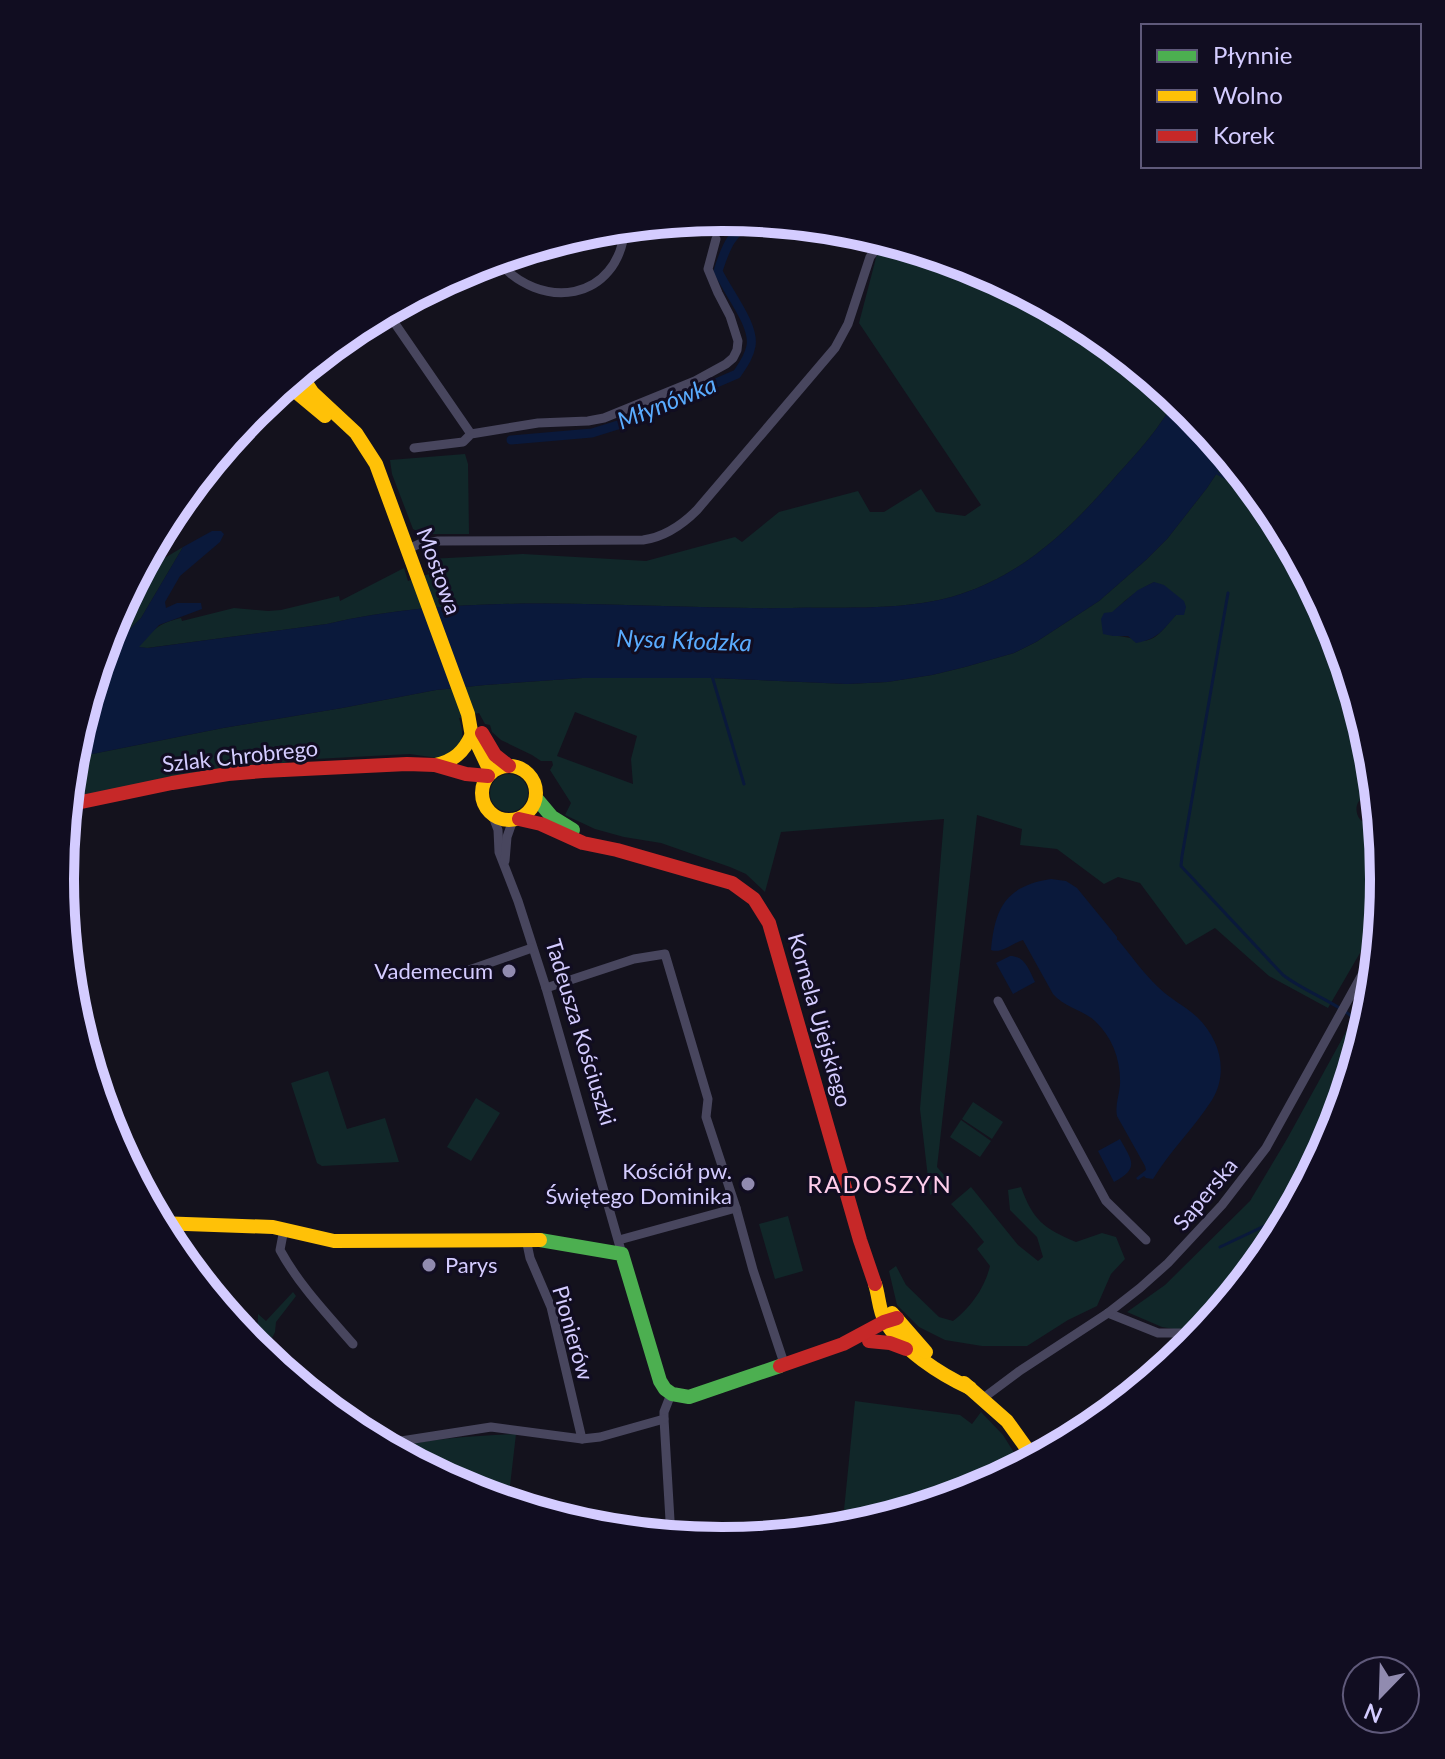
<svg xmlns="http://www.w3.org/2000/svg" width="1445" height="1759" viewBox="0 0 1445 1759" font-family="Lato,sans-serif">
<style>
.green{fill:#112729;fill-rule:evenodd}
.water{fill:#0a193b}
.lines{fill:none;stroke-linecap:round;stroke-linejoin:round}
.stream{stroke:#0a193b;stroke-width:3}
.canal{stroke:#0a193b;stroke-width:9}
.street{stroke:#48465e;stroke-width:9}
.fast{stroke:#4caf50;stroke-width:14}
.slow{stroke:#ffc107;stroke-width:14}
.jam{stroke:#c62828;stroke-width:14}
.poi-dot{fill:#918bb0;stroke:#110d21;stroke-width:3}
.labels{text-anchor:middle;stroke-width:6;stroke-linejoin:round;paint-order:stroke}
.street-label{font-size:22px;fill:#d4ccff;stroke:#110d21}
.poi-label{font-size:22px;fill:#d4ccff;stroke:#110d21;text-anchor:end}
.water-label{font-size:24px;font-style:italic;fill:#5aacff;stroke:#110d21}
.neighbourhood-label{font-size:24px;letter-spacing:2px;fill:#ffceeb;stroke:#110d21}
.rim{fill:none;stroke:#d4ccff;stroke-width:10}
</style>
<rect width="100%" height="100%" fill="#14121d"/>
<g class="green">
<path d="M891,242L976,268L1091,329L1176,398C1160,428 1139,451 1117,475C1073,526 1026,573 961,594C911,611 844,607 792,608C638,610 479,589 327,624L147,648L138,647C154,629 157,624 181,618L182,621L234,608L268,611L281,610L339,596L340,601L404,568L408,581L429,574L426,565L429,559L523,554L646,561L735,537L742,542L779,512L858,491L870,512H884L921,489L936,512L965,516L981,505L859,323L877,254Z"/>
<path d="M465,454L468,464L469,534H423L413,529L392,474L390,460Z"/>
<path d="M1228,456L1255,490L1237,494L1245,500L1260,495L1274,512L1335,626L1372,751L1377,802C1346,783 1353,841 1379,816L1385,880L1382,915L1328,1008L1269,976L1215,928L1186,945L1140,883L1118,877L1104,884L1057,849L1020,845L1022,829L977,815L937,1167L951,1183L930,1195L920,1109L944,819L781,832L765,892L746,874L730,867L661,843L624,837L595,829L565,815L571,803L550,770L553,765L552,761H541L532,755L501,740L492,732L490,725L485,724L479,713L459,718C466,738 461,748 444,759L410,754L296,760L281,764L68,800L72,758L223,728L342,708L436,690L485,685L582,678H712L847,684L887,682L932,675L965,667L1014,653L1036,642L1099,601L1147,559L1167,539L1207,488ZM1154,582L1176,615C1165,626 1156,644 1139,640C1127,638 1125,636 1113,636L1103,624C1117,606 1133,592 1154,582ZM575,712L637,736L631,759L633,784L557,756Z"/>
<path d="M183,547L141,618L112,647L104,649L111,626L123,603L134,597L153,565Z"/>
<circle cx="509" cy="793" r="19"/>
<path d="M1358,1010H1372L1334,1133L1273,1248L1203,1334L1162,1327L1127,1312L1165,1285L1250,1201L1287,1139Z"/>
<path d="M328,1071L347,1129L385,1118L399,1162L322,1166L317,1163L291,1083Z"/>
<path d="M476,1098L500,1113L471,1161L447,1147Z"/>
<path d="M973,1102L1003,1122L992,1139L962,1119Z"/>
<path d="M961,1120L991,1141L980,1157L950,1137Z"/>
<path d="M971,1187L1018,1245L1038,1261L1043,1257L1037,1237L1010,1210L1008,1190L1021,1187C1033,1220 1043,1228 1076,1242L1102,1233L1116,1237L1125,1259L1111,1274L1097,1306L1068,1320L1027,1346H982L945,1340L919,1327L897,1305L889,1271L896,1266L906,1285L939,1317L953,1321C970,1308 985,1288 990,1266L977,1249L984,1242L971,1226L951,1204Z"/>
<path d="M788,1216L803,1271L775,1279L759,1224Z"/>
<path d="M293,1292L296,1296L276,1322L275,1332L263,1356L257,1350L258,1314L266,1321Z"/>
<path d="M855,1401L960,1415L972,1424L981,1412L1003,1435L1023,1467L976,1492L851,1529L842,1530Z"/>
<path d="M516,1434L508,1503L469,1491L390,1449C431,1438 473,1436 516,1434Z"/>
</g>
<g class="water">
<path d="M1176,398L1191,411L1228,456L1207,488L1167,539L1147,559L1099,601L1036,642L1014,653L965,667L932,675L887,682L847,684L712,678H582L485,685L436,690L342,708L223,728L72,758L73,750L104,649L112,647L141,618L183,547L212,531H221L224,534L220,542L180,576L165,602L166,608L177,603H201L202,609L159,625L139,647L148,648L327,624C479,589 638,610 792,608C844,607 911,611 961,594C1026,573 1073,526 1117,475C1139,451 1160,428 1176,398Z"/>
<path d="M1154,582L1164,585L1184,601L1186,607L1184,615H1176C1162,631 1158,639 1136,643L1128,636H1113L1103,634L1101,619L1104,613L1112,612L1138,590Z"/>
<path d="M1051,879L1066,881L1077,888L1117,937V940H1118C1131,955 1143,973 1158,987C1170,999 1185,1006 1197,1017C1220,1039 1229,1072 1212,1100C1194,1128 1170,1151 1153,1179L1146,1178L1144,1176L1138,1180L1136,1178L1146,1170L1145,1166L1117,1116C1115,1105 1119,1096 1120,1085C1121,1061 1113,1038 1095,1021C1083,1010 1064,1007 1053,994L1023,940C1013,943 1001,954 991,950C995,907 1006,886 1051,879Z"/>
<path d="M1010,956C1025,956 1029,970 1035,982L1013,994L996,963Z"/>
<path d="M1120,1139C1132,1161 1140,1168 1114,1182L1098,1151Z"/>
</g>
<g class="lines">
<g class="stream">
<path d="M1215,472L1226,478"/>
<path d="M1241,487L1251,493"/>
<path d="M1228,593L1182,856L1181,866L1283,975C1309,995 1344,1004 1366,1030"/>
<path d="M712,676L744,784"/>
<path d="M1220,1247L1292,1213"/>
</g>
<path class="canal" d="M511,440L592,433L621,424L737,374C743,365 749,357 751,346C755,325 727,291 718,271C726,246 732,230 757,220"/>
<g class="street">
<path d="M496,259C540,313 619,302 625,227"/>
<path d="M387,312L471,434"/>
<path d="M307,379C332,353 363,334 390,310"/>
<path d="M281,389L287,387"/>
<path d="M414,448L463,442L471,434L538,423L588,421L604,418L695,381L726,364L733,358L737,350L738,341L730,316L718,293L708,269L716,239"/>
<path d="M408,549L419,544L438,541L643,540C665,537 682,525 697,510L835,348L848,324L870,257L884,239"/>
<path d="M492,814L498,830L499,852L518,901L546,988L622,1254"/>
<path d="M505,861L507,837L513,820"/>
<path d="M469,970L532,948"/>
<path d="M546,988L634,959L665,954L708,1099L706,1117L736,1208L753,1270L784,1363"/>
<path d="M998,1001L1106,1201L1146,1240"/>
<path d="M284,1229L280,1250C299,1285 327,1314 353,1344"/>
<path d="M526,1239L530,1258L551,1307L582,1439"/>
<path d="M619,1240L736,1208"/>
<path d="M1108,1313L1158,1333H1180L1200,1337"/>
<path d="M671,1394L664,1412V1419L671,1537"/>
<path d="M982,1399L1021,1370L1108,1313L1140,1288L1168,1263L1222,1205L1266,1148L1379,944"/>
<path d="M384,1446L401,1441L491,1427L582,1439L600,1437L664,1419"/>
</g>
<g class="fast">
<path d="M536,798L552,817L573,830"/>
<path d="M540,1240L622,1254L660,1381L665,1389L672,1394L689,1397L780,1366"/>
</g>
<g class="slow">
<path d="M306,383L312,392L356,433L376,464L468,714L471,731L491,773"/>
<path d="M295,391L325,416"/>
<path d="M435,765C454,761 464,752 472,734"/>
<circle cx="509" cy="793" r="27"/>
<path d="M158,1223L273,1227L334,1241L540,1240"/>
<path d="M875,1284C879,1296 879,1311 885,1321C901,1349 941,1375 970,1388"/>
<path d="M892,1313L926,1352"/>
<path d="M964,1383L1007,1421L1035,1460"/>
</g>
<g class="jam">
<path d="M482,733L495,755L509,766"/>
<path d="M67,805L172,783L228,774L263,771L407,764L435,765L466,774L488,776"/>
<path d="M519,819L541,824L583,843L617,850L732,883L754,899L769,923L860,1240L875,1284"/>
<path d="M869,1341L890,1343L906,1349"/>
<path d="M780,1366L843,1344L884,1322L897,1318"/>
</g>
</g>
<g class="poi-dot">
<circle cx="509" cy="971" r="8"/>
<circle cx="748" cy="1184" r="8"/>
<circle cx="429" cy="1265" r="8"/>
</g>
<g class="labels">
<g class="street-label">
<text transform="translate(439 571) rotate(70)" y="8">Mostowa</text>
<text transform="translate(240 756) rotate(-6)" y="8">Szlak Chrobrego</text>
<text transform="translate(820 1020) rotate(74)" y="8">Kornela Ujejskiego</text>
<text transform="translate(581 1032) rotate(73)" y="8">Tadeusza Kościuszki</text>
<text transform="translate(1205 1194) rotate(-50)" y="8">Saperska</text>
<text transform="translate(573 1333) rotate(74)" y="8">Pionierów</text>
</g>
<g class="poi-label">
<text x="493" y="979">Vademecum</text>
<text x="732" y="1179">Kościół pw.<tspan x="732" dy="25">Świętego Dominika</tspan></text>
<text x="445" y="1273" text-anchor="start">Parys</text>
</g>
<g class="water-label">
<text transform="translate(667 403) rotate(-22)" y="8">Młynówka</text>
<text transform="translate(684 641) rotate(2)" y="8">Nysa Kłodzka</text>
</g>
<g class="neighbourhood-label">
<text x="880" y="1193">RADOSZYN</text>
</g>
</g>
<path d="M0 0H1445V1759H0ZM74 879a648 648 0 1 1 1296 0a648 648 0 1 1-1296 0Z" fill="#110d21" fill-rule="evenodd"/>
<path class="rim" d="M74 879a648 648 0 1 1 1296 0a648 648 0 1 1-1296 0Z"/>
<rect x="1141" y="24" width="280" height="144" fill="#110d21" stroke="#5f597a" stroke-width="2"/>
<rect x="1157" y="50" width="40" height="12" fill="#4caf50" stroke="#5f597a" stroke-width="2"/>
<text x="1213" y="64" font-size="24" fill="#d4ccff">Płynnie</text>
<rect x="1157" y="90" width="40" height="12" fill="#ffc107" stroke="#5f597a" stroke-width="2"/>
<text x="1213" y="104" font-size="24" fill="#d4ccff">Wolno</text>
<rect x="1157" y="130" width="40" height="12" fill="#c62828" stroke="#5f597a" stroke-width="2"/>
<text x="1213" y="144" font-size="24" fill="#d4ccff">Korek</text>
<g transform="translate(1381 1695) rotate(203)"><circle r="38" fill="#110d21" stroke="#5f597a" stroke-width="2"/>
<path d="M0-6L14 30L0 20L-14 30Z" fill="#918bb0"/>
<text y="-12" font-size="22" font-weight="bold" text-anchor="middle" fill="#d4ccff">N</text>
</g>
</svg>
